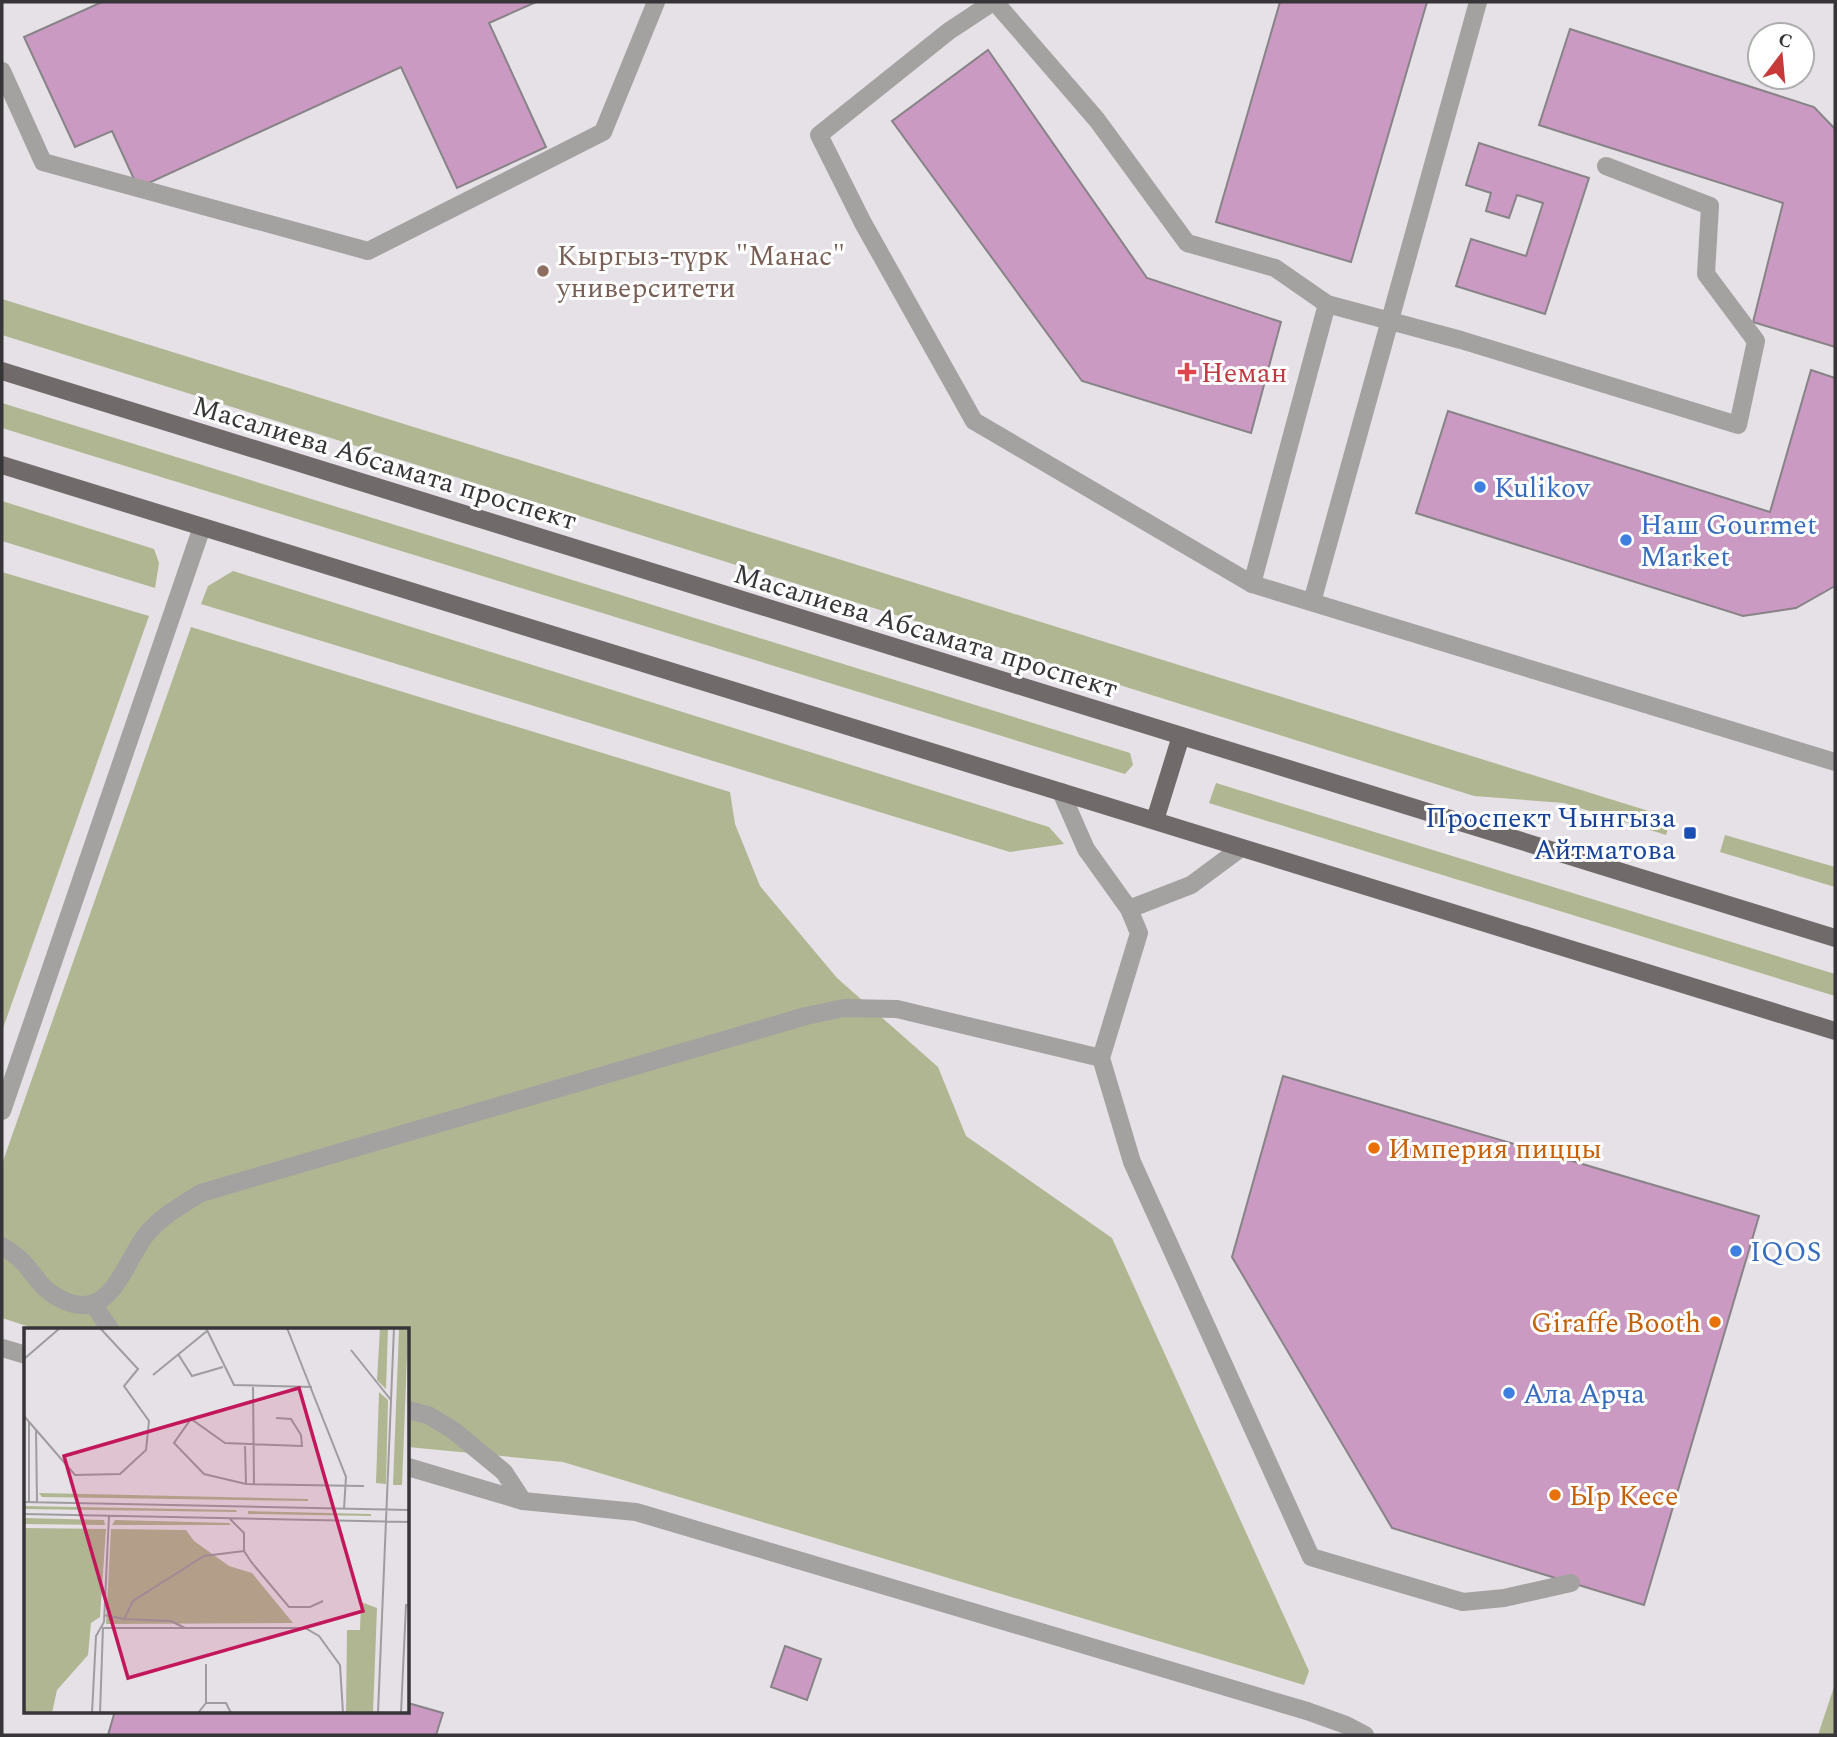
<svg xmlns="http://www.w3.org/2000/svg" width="1837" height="1737" viewBox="0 0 1837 1737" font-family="Spectral,serif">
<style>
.green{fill:#b0b691}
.building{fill:#ca9ac3;stroke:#888387;stroke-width:2}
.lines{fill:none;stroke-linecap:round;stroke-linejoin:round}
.minor{stroke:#a4a1a1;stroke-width:18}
.major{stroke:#706b6a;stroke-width:18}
.education-dot{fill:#8d6e63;stroke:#fff;stroke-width:2.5}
.health-dot{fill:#e0444e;stroke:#fff;stroke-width:2.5}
.shop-dot{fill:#3f7fe0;stroke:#fff;stroke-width:2.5}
.transit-dot{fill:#1a4fb4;stroke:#fff;stroke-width:2.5}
.food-dot{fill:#e8710a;stroke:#fff;stroke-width:2.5}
.labels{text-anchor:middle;stroke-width:6;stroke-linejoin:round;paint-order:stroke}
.education-label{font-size:28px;fill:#785e54;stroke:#fff;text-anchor:start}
.health-label{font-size:28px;fill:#be3a42;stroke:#fff;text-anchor:start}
.street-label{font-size:28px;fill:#373537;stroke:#fff}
.shop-label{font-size:28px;fill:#366cbe;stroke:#fff;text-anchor:start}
.transit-label{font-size:28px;fill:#164399;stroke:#fff;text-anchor:end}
.food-label{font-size:28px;fill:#c56008;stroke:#fff;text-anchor:start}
.inset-road{fill:none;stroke:#9f9ca0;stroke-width:2}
.view{fill:#c2185b;fill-opacity:0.15;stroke:#c2185b;stroke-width:3.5}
.inset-edge{fill:none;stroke:#373537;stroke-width:3.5}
</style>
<rect width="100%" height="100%" fill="#e5e1e6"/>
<g class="green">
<path d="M2,299L1671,818L1666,835L1564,803L1474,796L2,335Z"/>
<path d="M2,403L1130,753L1133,765L1125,774L2,428Z"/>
<path d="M2,501L154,549L159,563L155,588L2,541Z"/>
<path d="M233,571L1049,827L1064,844L1010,852L201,604L208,586Z"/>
<path d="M2,572L149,616L2,1031Z"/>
<path d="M191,627L730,792L735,824L760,886L837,978L938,1067L966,1136L1112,1238L1309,1671L1304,1685L563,1462L408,1447V1329H36L2,1318V1164Z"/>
<path d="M1216,783L1835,974V996L1209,803Z"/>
<path d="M1725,835L1835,867V887L1720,852Z"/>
<path d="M1835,1684V1735H1818Z"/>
</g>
<g class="building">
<path d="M102,2H536L489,23L546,147L457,188L401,67L138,188L112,131L75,147L24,37Z"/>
<path d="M1280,2H1427L1351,262L1216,222Z"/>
<path d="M1570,29L1814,107L1835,129V347L1753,322L1783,203L1539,125Z"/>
<path d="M988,50L1147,278L1281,322L1251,433L1082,381L892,121Z"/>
<path d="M1479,143L1589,178L1545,314L1456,286L1471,239L1526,256L1543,203L1517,195L1509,218L1486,211L1491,193L1466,185Z"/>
<path d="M1811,370L1835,378V586L1796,608L1743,616L1416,513L1448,411L1770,512Z"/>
<path d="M1283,1076L1759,1216L1644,1605L1392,1528L1232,1257Z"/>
<path d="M785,1646L821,1659L807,1700L771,1687Z"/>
<path d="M408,1703L443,1713L436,1735H108L115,1711H408Z"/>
</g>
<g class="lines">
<g class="minor">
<path d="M993,2L949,31L819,135L863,223L974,421L1252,584L1835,762"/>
<path d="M995,2L1097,120L1187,243L1275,268L1327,304L1461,340L1738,425L1756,341L1706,274L1710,206L1606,166"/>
<path d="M2,71L43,162L368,251L603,132L656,2"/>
<path d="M1252,584L1327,304"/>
<path d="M1312,602L1478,2"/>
<path d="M1061,792L1086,849L1129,909L1139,933L1101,1058L1132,1162L1311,1557L1463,1602L1504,1598L1571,1583"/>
<path d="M1129,909L1191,885L1241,848"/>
<path d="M2,1111L202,527"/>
<path d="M2,1246C9,1251 18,1256 23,1262C34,1274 42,1289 57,1297C109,1327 122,1267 145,1236C160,1217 181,1205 201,1193L806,1016L844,1008L897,1009L1101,1058"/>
<path d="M93,1304L110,1329"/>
<path d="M2,1348L26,1355"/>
<path d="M408,1410L428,1415L453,1430L504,1472L523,1501"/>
<path d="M408,1467L523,1501L636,1512L1307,1711L1346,1725L1365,1735"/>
</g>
<g class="major">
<path d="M2,371L1835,938"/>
<path d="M2,465L1835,1031"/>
<path d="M1155,820L1181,736"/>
</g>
</g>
<circle class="education-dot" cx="543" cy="271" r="7"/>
<path class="health-dot" d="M1183.5 361.5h7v7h7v7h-7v7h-7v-7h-7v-7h7z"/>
<g class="shop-dot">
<circle cx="1480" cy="487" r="7"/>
<circle cx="1626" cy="540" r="7"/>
<circle cx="1736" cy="1251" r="7"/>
<circle cx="1509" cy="1393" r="7"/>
</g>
<rect class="transit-dot" x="1683" y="826" width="14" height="14" rx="3.5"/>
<g class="food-dot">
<circle cx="1374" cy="1148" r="7"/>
<circle cx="1715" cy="1322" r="7"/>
<circle cx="1555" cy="1495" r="7"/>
</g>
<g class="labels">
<g class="education-label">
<text x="557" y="265">Кыргыз-түрк "Манас"<tspan x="557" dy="32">университети</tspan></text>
</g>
<g class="health-label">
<text x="1201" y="382">Неман</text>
</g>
<g class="street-label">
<text transform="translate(385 462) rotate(17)" y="10">Масалиева Абсамата проспект</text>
<text transform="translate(926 630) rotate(17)" y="10">Масалиева Абсамата проспект</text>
</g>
<g class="shop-label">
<text x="1494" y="497">Kulikov</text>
<text x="1640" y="534">Наш Gourmet<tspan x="1640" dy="32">Market</tspan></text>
<text x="1750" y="1261">IQOS</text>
<text x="1523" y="1403">Ала Арча</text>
</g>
<g class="transit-label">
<text x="1676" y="827">Проспект Чынгыза<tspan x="1676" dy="32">Айтматова</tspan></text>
</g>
<g class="food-label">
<text x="1388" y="1158">Империя пиццы</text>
<text x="1701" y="1332" text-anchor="end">Giraffe Booth</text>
<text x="1569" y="1505">Ыр Кесе</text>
</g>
</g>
<g transform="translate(24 1328)">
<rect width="385" height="385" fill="#e5e1e6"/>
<path d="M356,0H364L362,61L353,52ZM375,1L384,2L378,157H369ZM355,64L364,72L362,156L352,155ZM15,165L284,171V173L18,169ZM0,178L212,182L213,184L0,181ZM224,183L347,186V188L224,186ZM0,190L80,192L81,197L0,196ZM91,192L205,195L207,197H88ZM0,200L82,201L76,289L67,295L64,327L33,362L28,385H0ZM87,201L162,202L170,213L205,238L228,245L269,295L82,296ZM337,274L353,280L349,385H322L323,302H336Z" fill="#b0b691"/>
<path class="inset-road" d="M182,0L210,57L288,59M263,0L322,149L320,181M327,22L367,72M154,26L168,48L199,39M0,31L36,0M129,47L183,3M229,59L230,156M0,88L51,147L96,146L122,122L125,93L100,58L114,41L76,0M252,90L267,91L277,107L278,118L201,115L167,91L150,115L180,146L222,156L340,158M5,93V174M12,101L13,174M221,118L222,156M0,174L385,182M0,186L385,194M205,190L220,205V223L228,235L265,279H286L299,273M80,287L100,291L109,273L180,228L220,223M100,291L147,293L161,300M79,300H281L295,308L316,337L319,385M182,375H202L207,385M68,385L72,308L80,294L85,188M76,385L79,299M174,385L182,375V336M354,385L370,0M377,385L382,277L385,278"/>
<path class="view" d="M275,60L339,283L104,350L40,128Z"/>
<rect width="385" height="385" class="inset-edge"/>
</g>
<rect width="1837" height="1737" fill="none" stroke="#373537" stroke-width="7"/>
<g transform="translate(1781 56) rotate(16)"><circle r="33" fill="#ffffff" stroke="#afaeaf" stroke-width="2"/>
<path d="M0-5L12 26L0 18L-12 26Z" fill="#c83939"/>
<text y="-10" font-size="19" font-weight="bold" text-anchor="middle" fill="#373537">С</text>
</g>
</svg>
